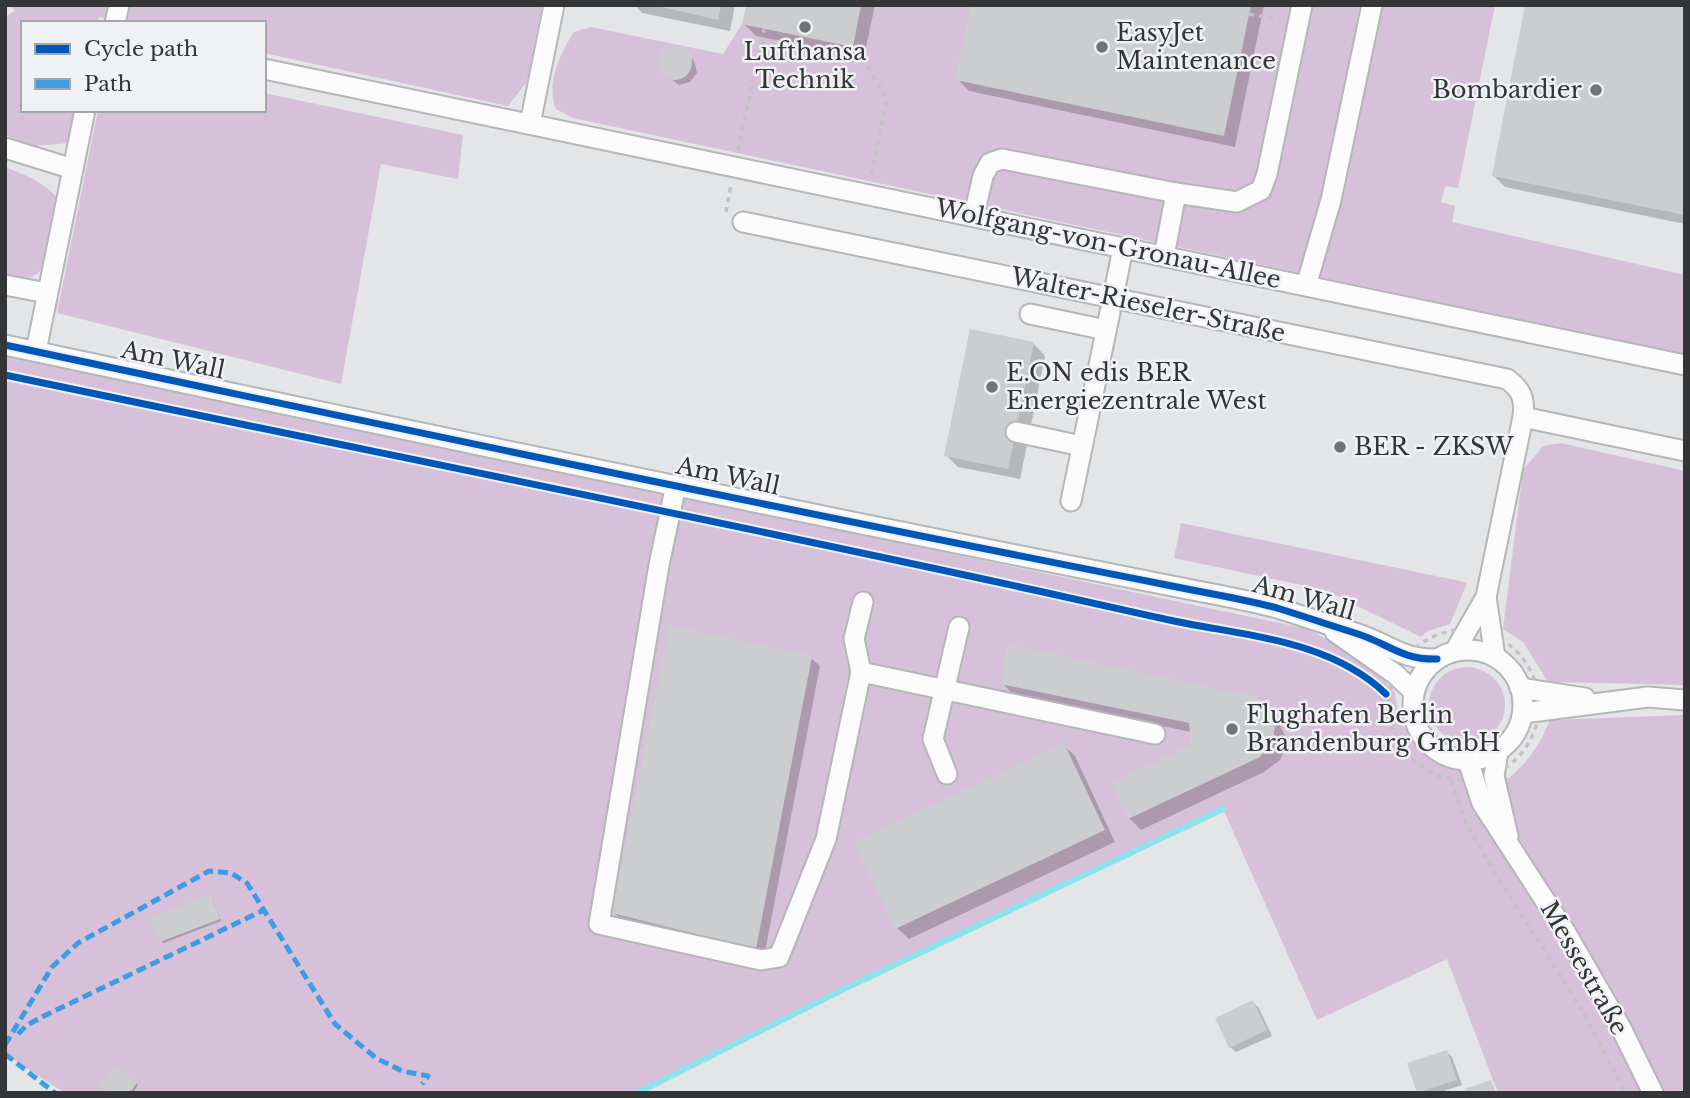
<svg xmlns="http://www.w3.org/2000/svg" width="1690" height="1098" viewBox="0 0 1690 1098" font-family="'Libre Baskerville',serif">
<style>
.green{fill:#d7c0da}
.shadow{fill:#0003}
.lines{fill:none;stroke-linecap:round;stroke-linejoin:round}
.stream{stroke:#8ee2eb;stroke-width:6}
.building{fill:#cbcdce}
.minor-casing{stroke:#b5b6b8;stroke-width:23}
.path{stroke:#c3c3c4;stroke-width:3.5;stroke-dasharray:5 5;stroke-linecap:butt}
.minor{stroke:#fbfbfb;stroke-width:19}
.quiet{stroke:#3e9de2;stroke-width:5;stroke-dasharray:10 5;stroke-linecap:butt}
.cycleway-casing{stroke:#f0f1f5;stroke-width:11}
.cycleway{stroke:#0057b8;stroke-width:7}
.poi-dot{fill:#717374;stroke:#f0f1f5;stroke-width:2.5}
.labels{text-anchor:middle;stroke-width:5;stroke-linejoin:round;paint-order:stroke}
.poi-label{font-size:24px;fill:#343536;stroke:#f0f1f5;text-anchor:start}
.street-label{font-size:24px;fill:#343536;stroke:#f0f1f5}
</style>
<rect width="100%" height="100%" fill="#e3e5e7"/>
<g class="green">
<path d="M10,5H542L527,82L508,106L264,53V23H127L99,17L97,23H23V110H77L69,143L33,146L5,135V17L15,11Z"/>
<path d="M861,5H1495L1458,188L1445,186L1441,202L1455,206L1452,222L1685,275V355L573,118L556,109C546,85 560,53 574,32L591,27L723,54L742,24L852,46Z"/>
<path d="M264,93L463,135L458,179L381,164L341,384L57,313L98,110H264Z"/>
<path d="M5,167C26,175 46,183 60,201C56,217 49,265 37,274C28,281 16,277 5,275Z"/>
<path d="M5,354L1308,629L1365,661L1395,692L1399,722L1433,756L1465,771L1509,778C1529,761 1540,744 1550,720L1685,715V1093H1498L1447,959L1317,1020L1223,809L848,987L637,1093H65L5,1054Z"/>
<path d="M1561,443L1685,471V685L1548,682L1523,642L1503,629L1523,470L1543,446Z"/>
<path d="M1181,523L1455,580L1467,583L1450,624L1428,631L1421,637L1325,590L1174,558Z"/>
<circle cx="1467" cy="705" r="38"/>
</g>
<g class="shadow">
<path d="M635,5H735L730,31L642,13Z"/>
<path d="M748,5H875L864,57L756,36L744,24Z"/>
<path d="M973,5H1264L1235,147L969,91L957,79Z"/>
<path d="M1685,5V224L1505,187L1493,175Z"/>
<path d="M679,48L694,61L697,73L690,82L679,85L662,71L661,58L668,50Z"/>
<path d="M972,331L1034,344L1045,356L1020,479L958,467L946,455Z"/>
<path d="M811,658L820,666L764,957L623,921L614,913Z"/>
<path d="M1002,683L1265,706L1277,718L1286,738L1284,752L1280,760L1264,772L1141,830L1129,818L1193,746L1191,732L1014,695Z"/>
<path d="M1063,745L1075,756L1115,842L909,939L897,928Z"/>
<path d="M212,899L221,921L164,943L161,941Z"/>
<path d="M1253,1002L1259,1008L1272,1036L1236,1052L1230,1047Z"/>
<path d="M1447,1052L1452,1057L1462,1085L1438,1093H1419Z"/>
<path d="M136,1083L138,1085L133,1093H111Z"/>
</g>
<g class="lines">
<path class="stream" d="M637,1093L848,987L1223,809"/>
</g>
<g class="building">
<path d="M652,5H721L718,20Z"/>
<path d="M746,5H861L853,47L742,24Z"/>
<path d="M971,5H1251L1224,136L955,80Z"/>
<path d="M1525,5H1685V215L1492,176Z"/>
<circle cx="675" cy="63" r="17"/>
<path d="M970,329L1034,342L1008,469L944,456Z"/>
<path d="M669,625L812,656L756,949L612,913Z"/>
<path d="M1008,644L1252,696L1266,704L1270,711L1275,725L1273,740L1260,757L1128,819L1111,783L1191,745L1189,723L1000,684Z"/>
<path d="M1064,743L1105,830L895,929L854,842Z"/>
<path d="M210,894L220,919L160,942L150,918Z"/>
<path d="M1253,1000L1267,1030L1229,1048L1215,1018Z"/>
<path d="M1447,1050L1457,1080L1417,1093L1407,1063Z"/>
<path d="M115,1066L137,1082L130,1093H109L100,1086Z"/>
<path d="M1491,1080L1496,1093H1467L1465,1089Z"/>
</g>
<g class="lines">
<g class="minor-casing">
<g id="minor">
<path d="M115,23L119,5"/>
<path d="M264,69L1685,365"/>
<path d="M530,124L554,5"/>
<path d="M5,148L73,169"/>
<path d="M974,215L983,176L990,163L1002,159L1176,193L1237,202L1261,190L1267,174L1302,5"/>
<path d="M743,222L1507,379C1522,390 1525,399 1523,417L1486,597L1455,651"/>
<path d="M1164,256L1176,193"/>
<path d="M5,285L47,293"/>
<path d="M1306,286L1331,200L1372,5"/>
<path d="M1113,298L1123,248"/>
<path d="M1030,314L1106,330"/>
<path d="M5,345C390,427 775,508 1162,584C1200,592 1239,598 1277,608C1303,616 1329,625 1355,633C1388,643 1401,660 1437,659"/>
<path d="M36,351L85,110"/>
<path d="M1523,417L1685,451"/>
<path d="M1016,432L1082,446"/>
<path d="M676,485L659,565L599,924L761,960L779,957L826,839L861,672L854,639L863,602"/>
<path d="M1071,501L1110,312"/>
<path d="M1486,597L1495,657"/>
<path d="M1335,632L1395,674L1414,692"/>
<circle cx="1468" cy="705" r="55"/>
<path d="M861,672L1155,734"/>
<path d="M1520,688L1585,698"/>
<path d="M1523,713L1648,697L1685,700"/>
<path d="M1498,752L1494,776L1508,836"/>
<path d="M1468,761L1482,803L1566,933L1621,1028L1653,1093"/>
<path d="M947,774L933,739L959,627"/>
</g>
</g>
<g class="path">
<path d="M1249,14L1279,20"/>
<path d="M761,43L866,64L887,99L870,178"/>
<path d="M738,150L764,29"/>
<path d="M726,212L731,185"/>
<path d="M5,375L651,510"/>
<path d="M689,518C841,548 992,581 1142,614C1206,628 1286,636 1343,664"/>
<circle cx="1464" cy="705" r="75"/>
<path d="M1451,781L1467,825L1494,872L1581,1008L1626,1093"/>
</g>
<use href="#minor" class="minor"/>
<g class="quiet">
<path d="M18,1034L27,1025L44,1016L264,910"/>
<path d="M5,1045L52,967L78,943L209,871L231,873L247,883L335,1024L376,1058L402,1071L428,1076L422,1084"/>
<path d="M5,1054L55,1093"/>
</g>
<g class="cycleway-casing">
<g id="cycleway">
<path d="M5,345C390,427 775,508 1162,584C1200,592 1239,598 1277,608C1303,616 1329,625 1355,633C1388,643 1401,660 1437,659"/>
<path d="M5,375C348,447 692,515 1034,590C1080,600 1127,611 1174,621C1246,636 1330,640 1386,694"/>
</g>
</g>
<use href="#cycleway" class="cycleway"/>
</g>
<g class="poi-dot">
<circle cx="805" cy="27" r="7"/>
<circle cx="1102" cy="47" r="7"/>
<circle cx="1596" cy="90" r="7"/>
<circle cx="992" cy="387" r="7"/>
<circle cx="1340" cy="447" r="7"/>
<circle cx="1232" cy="729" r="7"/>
</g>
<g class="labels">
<g class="poi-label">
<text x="1116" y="41">EasyJet<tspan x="1116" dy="28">Maintenance</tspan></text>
<text x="805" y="60" text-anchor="middle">Lufthansa<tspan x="805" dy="28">Technik</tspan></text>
<text x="1582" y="98" text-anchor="end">Bombardier</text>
<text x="1006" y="381">E.ON edis BER<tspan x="1006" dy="28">Energiezentrale West</tspan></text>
<text x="1354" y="455">BER - ZKSW</text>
<text x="1246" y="723">Flughafen Berlin<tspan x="1246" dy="28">Brandenburg GmbH</tspan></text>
</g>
<g class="street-label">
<text transform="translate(1108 244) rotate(12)" y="8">Wolfgang-von-Gronau-Allee</text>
<text transform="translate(1148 305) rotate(12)" y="8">Walter-Rieseler-Straße</text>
<text transform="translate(173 360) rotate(12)" y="8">Am Wall</text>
<text transform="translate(728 476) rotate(12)" y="8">Am Wall</text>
<text transform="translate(1304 598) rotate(16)" y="8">Am Wall</text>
<text transform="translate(1584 968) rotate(60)" y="8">Messestraße</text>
</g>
</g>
<rect width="1690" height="1098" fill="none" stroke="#343536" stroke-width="14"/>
<rect x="21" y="21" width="245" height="91" fill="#f0f1f5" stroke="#a5a6a9" stroke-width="2"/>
<rect x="35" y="44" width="35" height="10" fill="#0057b8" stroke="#a5a6a9" stroke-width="2"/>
<text x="84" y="56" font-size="21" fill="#343536">Cycle path</text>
<rect x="35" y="79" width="35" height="10" fill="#3e9de2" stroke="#a5a6a9" stroke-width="2"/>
<text x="84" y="91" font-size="21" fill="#343536">Path</text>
</svg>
